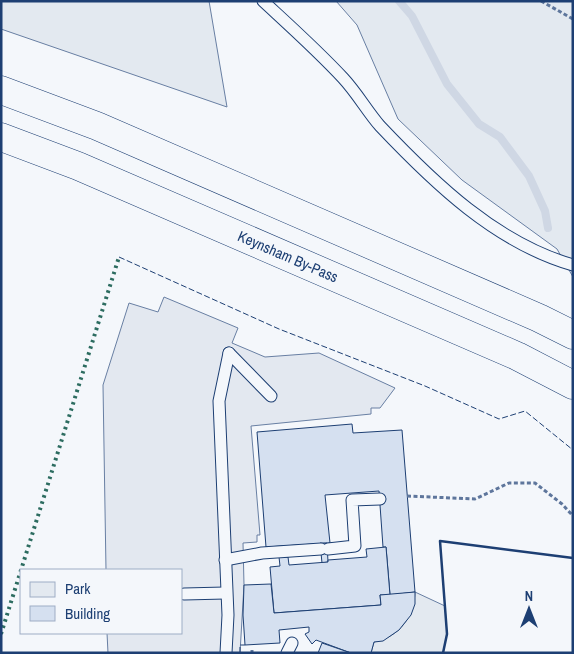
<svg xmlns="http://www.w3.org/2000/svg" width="574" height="654" viewBox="0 0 574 654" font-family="'Archivo Narrow',sans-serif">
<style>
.green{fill:#e3e9f0;stroke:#687fa3}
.parking{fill:#e3e8f0;stroke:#687fa3}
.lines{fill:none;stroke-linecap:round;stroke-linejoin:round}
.stream{stroke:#cfd7e4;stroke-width:8}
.building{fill:#d5e0f0;stroke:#1d3f73}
.service-casing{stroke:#1d3f73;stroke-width:13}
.trunk-casing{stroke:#1d3f73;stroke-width:29}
.path{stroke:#5e769c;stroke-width:3;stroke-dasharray:4 2.5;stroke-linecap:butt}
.service{stroke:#f4f7fb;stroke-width:11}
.trunk{stroke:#f4f7fb;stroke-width:28}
.hedge{stroke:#2c6c60;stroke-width:4;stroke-dasharray:2.5 4;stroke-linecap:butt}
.fence{stroke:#1d3f73;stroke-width:1;stroke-dasharray:6 2.5;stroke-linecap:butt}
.wall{stroke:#1d3f73;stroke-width:2.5}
.labels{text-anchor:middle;stroke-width:4;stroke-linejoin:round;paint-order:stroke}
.street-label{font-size:15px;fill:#1d3f73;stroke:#f4f7fb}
</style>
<rect width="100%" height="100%" fill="#f4f7fb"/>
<g class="green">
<path d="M1,1H209L227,107L1,29Z"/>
<path d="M336,1H573V277L557,249L462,180L398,119L357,25Z"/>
<path d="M415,592L445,606L447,634L443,653H371L374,642C400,637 414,616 415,592Z"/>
</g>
<path class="parking" d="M164,297L238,328L232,343L265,357L319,353L395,388L380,408H371V414L251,426L260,535H257V542L243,543L244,585L240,653H108L107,633H181V570H106L103,385L129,303L158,312Z"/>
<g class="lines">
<path class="stream" d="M399,1L412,16L447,84L479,124L500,137L529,176L545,211L548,228"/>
</g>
<g class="building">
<path d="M352,424L353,433L402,430L415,592L390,595L386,547H383L379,491L325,495L330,543L266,547L257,432Z"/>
<path d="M320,543H327L328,562L322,563Z"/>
<path d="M386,547L390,595H380L381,605L274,613L270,567L280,566L279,557H288L289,565L328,562V560L367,557L366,549Z"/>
<path d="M271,584L274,613L381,605L380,595L415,592V604L411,615L399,630L383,641L374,642L371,653H351L316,640L312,644L305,634L309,632V627L279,630L280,643L245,645L243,615L244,585Z"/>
<path d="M322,643L351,653H318Z"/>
</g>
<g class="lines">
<g class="service-casing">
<g id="service">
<path d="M263,1C290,26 318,51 343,78C357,93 367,111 380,126C434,183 496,243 573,265"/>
<path d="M229,353L271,396"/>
<path d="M328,549L355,546L352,500L380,499"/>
<path d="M225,560L262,553L321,549"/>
<path d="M184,594L225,593"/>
<path d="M226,653L228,615L219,401L229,353"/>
<path d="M287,653L292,643"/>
</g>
</g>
<g class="trunk-casing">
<g id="trunk">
<path d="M1,90L97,126L539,318L573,335"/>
<path id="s1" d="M1,137L78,166L517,356L573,385"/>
</g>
</g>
<g class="path">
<path d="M541,1L573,19"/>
<path d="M407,496L475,499L509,483H535L562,504L573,516"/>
<path d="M252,653V650"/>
</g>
<use href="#service" class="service"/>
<use href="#trunk" class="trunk"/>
<path class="hedge" d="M1,634L119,257"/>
<g class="fence">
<path d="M119,257L279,329L425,386L499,419L525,411L573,450"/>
<path d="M240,653V645H245"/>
</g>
<path class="wall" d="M443,653L447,634L440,541L573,558"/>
</g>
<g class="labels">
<g class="street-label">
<text dy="5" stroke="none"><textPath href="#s1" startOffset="311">Keynsham By-Pass</textPath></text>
</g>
</g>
<rect width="574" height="654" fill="none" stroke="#1d3f73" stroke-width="5"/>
<rect x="20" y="569" width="162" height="65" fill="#f4f7fb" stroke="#9eadc5"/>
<rect x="30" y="582" width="25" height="15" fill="#e3e9f0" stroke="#9eadc5"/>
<text x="65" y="594" font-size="15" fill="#1d3f73">Park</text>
<rect x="30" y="606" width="25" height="15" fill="#d5e0f0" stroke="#9eadc5"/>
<text x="65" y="619" font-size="15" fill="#1d3f73">Building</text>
<g transform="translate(529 609)" stroke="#f4f7fb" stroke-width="4" paint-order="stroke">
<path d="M0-4L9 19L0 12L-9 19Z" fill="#1d3f73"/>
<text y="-8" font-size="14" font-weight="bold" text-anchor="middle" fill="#1d3f73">N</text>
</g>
</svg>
